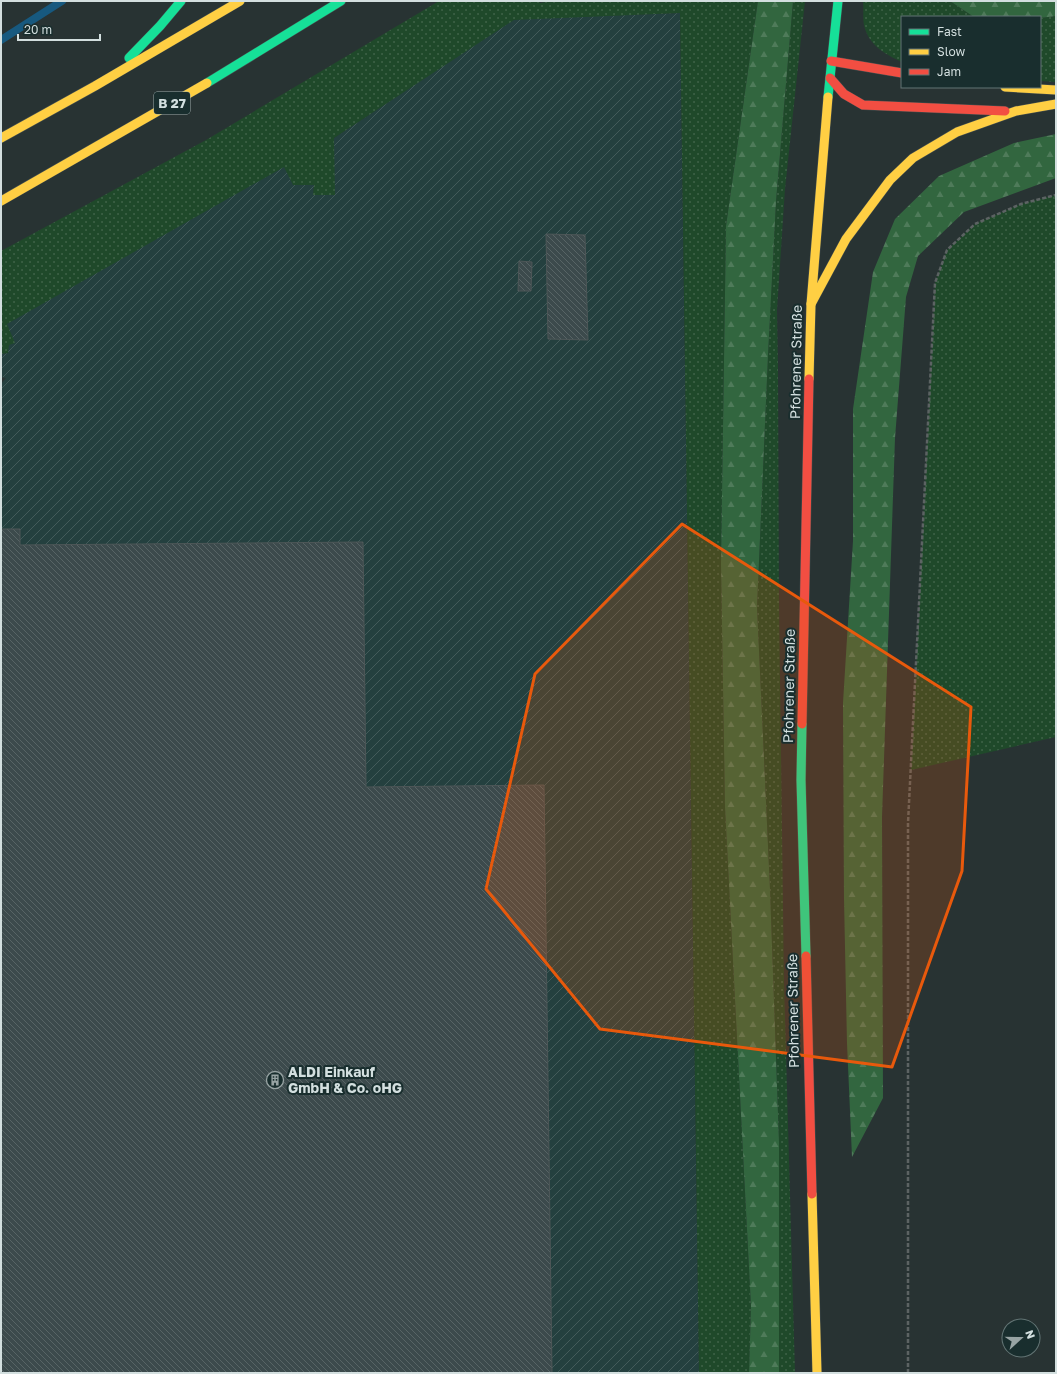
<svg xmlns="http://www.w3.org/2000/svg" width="1057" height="1374" viewBox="0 0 1057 1374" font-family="'Golos Text',sans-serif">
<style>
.industrial{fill:url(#industrial-furrows)}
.grass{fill:url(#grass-dots)}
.forest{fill:url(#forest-firs)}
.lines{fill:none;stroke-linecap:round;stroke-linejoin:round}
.stream{stroke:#17597f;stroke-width:8}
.building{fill:url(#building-back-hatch);stroke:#4e5758}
.fast-casing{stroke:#475151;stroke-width:10}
.slow-casing{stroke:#475151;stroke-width:10}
.jam-casing{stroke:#475151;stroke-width:10}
.path{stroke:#5c6363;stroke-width:2.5;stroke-dasharray:4 2;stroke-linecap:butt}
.fast{stroke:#16e098;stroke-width:9}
.slow{stroke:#ffcf43;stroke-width:9}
.jam{stroke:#f24e42;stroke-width:9}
.marked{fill:#e8590c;fill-opacity:0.2;stroke:#e8590c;stroke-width:3;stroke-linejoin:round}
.labels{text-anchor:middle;stroke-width:4;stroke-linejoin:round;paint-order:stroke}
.shield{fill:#192e2e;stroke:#9baaaa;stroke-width:1}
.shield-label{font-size:13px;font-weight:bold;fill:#d3dfdf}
.street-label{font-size:14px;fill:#d3dfdf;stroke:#192e2e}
.poi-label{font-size:14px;font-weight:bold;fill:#d3dfdf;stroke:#192e2e;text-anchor:start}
</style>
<defs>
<pattern id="industrial-furrows" width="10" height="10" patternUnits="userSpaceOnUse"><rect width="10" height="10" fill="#24403f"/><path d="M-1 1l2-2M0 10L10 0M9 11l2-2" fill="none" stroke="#435b5a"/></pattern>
<pattern id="grass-dots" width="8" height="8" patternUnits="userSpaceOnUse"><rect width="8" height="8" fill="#1f492a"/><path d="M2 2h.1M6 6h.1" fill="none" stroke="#3f6348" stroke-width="1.8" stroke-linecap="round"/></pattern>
<pattern id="forest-firs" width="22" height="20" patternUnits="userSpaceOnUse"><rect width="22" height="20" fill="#32663f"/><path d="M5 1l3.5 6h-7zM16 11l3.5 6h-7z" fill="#4f7b5a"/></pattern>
<pattern id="building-back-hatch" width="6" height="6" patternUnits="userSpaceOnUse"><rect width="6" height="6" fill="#3c4a4c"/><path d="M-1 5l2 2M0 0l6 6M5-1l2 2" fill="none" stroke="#576465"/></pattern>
</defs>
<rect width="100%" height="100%" fill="#283333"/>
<path class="industrial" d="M680,13L699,1373H1V384L6,378L1,377V354L8,353L6,324L284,166L314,185L313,195L334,138L514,19Z"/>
<g class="grass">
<path d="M439,1H539L540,3L551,1H758L726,226L721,564L725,807L751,1306L749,1373H699L680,13L514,20L334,138L335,195H313L314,185H293L284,167L7,324L15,343L9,345L8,353L1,354V251L206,140Z"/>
<path d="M793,1H805L785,189L777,310L778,367L779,603L784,983L795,1373H779V1142L770,889L757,607L768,355L776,201Z"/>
<path d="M863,1H950L974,17H902V62C887,55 871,47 865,29C862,21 864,10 863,1Z"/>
<path d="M1056,16V82L1040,81V18Z"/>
<path d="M1056,195V737L911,770L935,283L947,250L975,224L1021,204Z"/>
</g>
<g class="forest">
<path d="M758,1H793L776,201L768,355L757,607L770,889L779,1142V1373H749L751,1306L725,807L721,564L726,226Z"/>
<path d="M950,1H1056V16L1040,18V17H974Z"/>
<path d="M1056,134V178L964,212L918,256L906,297L895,438L882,817L883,1098L852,1157L847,1043L844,898L843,703L853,541V409L873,272L895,219L939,176L1014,143Z"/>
</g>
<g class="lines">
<path class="stream" d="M1,40L62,1"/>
</g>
<g class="building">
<path d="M546,234L585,235L588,340L548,339Z"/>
<path d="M519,261L532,262L531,291H518Z"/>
<path d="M1,529H20V545L363,542L366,787L544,785L552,1373H1Z"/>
</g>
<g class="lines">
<g class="fast-casing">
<g id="fast">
<path d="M129,58L160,26L181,1"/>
<path d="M207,83L341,1"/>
<path d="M828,97L838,1"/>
<path d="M802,724L801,780L806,956"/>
</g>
</g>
<g class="slow-casing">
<g id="slow">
<path d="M1005,87L1056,90"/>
<path d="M1,138L95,86L240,1"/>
<path d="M1,201L207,83"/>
<path d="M811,304L846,239L890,180L913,158L957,132L1016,111L1056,104"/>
<path d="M809,379L811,304L828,97"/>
<path d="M812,1194L817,1373"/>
</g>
</g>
<g class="jam-casing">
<g id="jam">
<path d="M831,61L902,73"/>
<path d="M830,78L844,94L863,105L1005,111"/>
<path d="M802,724L809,379"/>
<path d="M806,956L812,1194"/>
</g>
</g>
<path class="path" d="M908,1373V823L935,283L947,250L975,224L1021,204L1056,195"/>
<use href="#fast" class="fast"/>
<use href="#slow" class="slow"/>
<use href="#jam" class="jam"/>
</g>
<path class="marked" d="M682,524L971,707L962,871L892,1067L600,1029L486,889L535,674Z"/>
<defs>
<g id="building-ring" transform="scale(0.9)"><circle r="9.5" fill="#192e2e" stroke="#97a3a3" stroke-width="1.5"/><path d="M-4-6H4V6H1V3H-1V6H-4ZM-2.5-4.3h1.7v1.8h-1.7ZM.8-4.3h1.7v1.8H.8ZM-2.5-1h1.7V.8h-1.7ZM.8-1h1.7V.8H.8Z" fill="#97a3a3"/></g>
</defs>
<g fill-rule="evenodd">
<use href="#building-ring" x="275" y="1080"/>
</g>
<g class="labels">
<rect class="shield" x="154" y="92" width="36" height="22" rx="3"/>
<g class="shield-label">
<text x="172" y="108">B 27</text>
</g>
<g class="street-label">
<text transform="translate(796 362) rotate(-89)" y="5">Pfohrener Straße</text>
<text transform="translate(789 686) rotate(-89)" y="5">Pfohrener Straße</text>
<text transform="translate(793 1011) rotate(-91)" y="5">Pfohrener Straße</text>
</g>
<g class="poi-label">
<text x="288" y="1077">ALDI Einkauf<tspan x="288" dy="16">GmbH &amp; Co. oHG</tspan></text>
</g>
</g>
<rect width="1057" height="1374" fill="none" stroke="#d3dfdf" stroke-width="4"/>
<rect x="901" y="16" width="140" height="72" fill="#192e2e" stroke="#637575"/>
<rect x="909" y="29" width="20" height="6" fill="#16e098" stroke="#637575"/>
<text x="937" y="36" font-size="12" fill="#d3dfdf">Fast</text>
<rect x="909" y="49" width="20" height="6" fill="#ffcf43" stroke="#637575"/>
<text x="937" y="56" font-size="12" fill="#d3dfdf">Slow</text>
<rect x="909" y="69" width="20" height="6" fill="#f24e42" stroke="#637575"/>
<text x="937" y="76" font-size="12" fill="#d3dfdf">Jam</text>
<g transform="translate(1021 1338) rotate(69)"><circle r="19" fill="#192e2e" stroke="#637575"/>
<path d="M0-3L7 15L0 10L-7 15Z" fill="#97a3a3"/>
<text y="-6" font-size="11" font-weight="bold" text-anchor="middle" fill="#d3dfdf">N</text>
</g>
<path d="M18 34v6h82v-6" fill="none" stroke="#d3dfdf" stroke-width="2"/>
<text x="24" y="34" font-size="12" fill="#d3dfdf" stroke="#192e2e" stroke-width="3" paint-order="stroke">20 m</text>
</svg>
